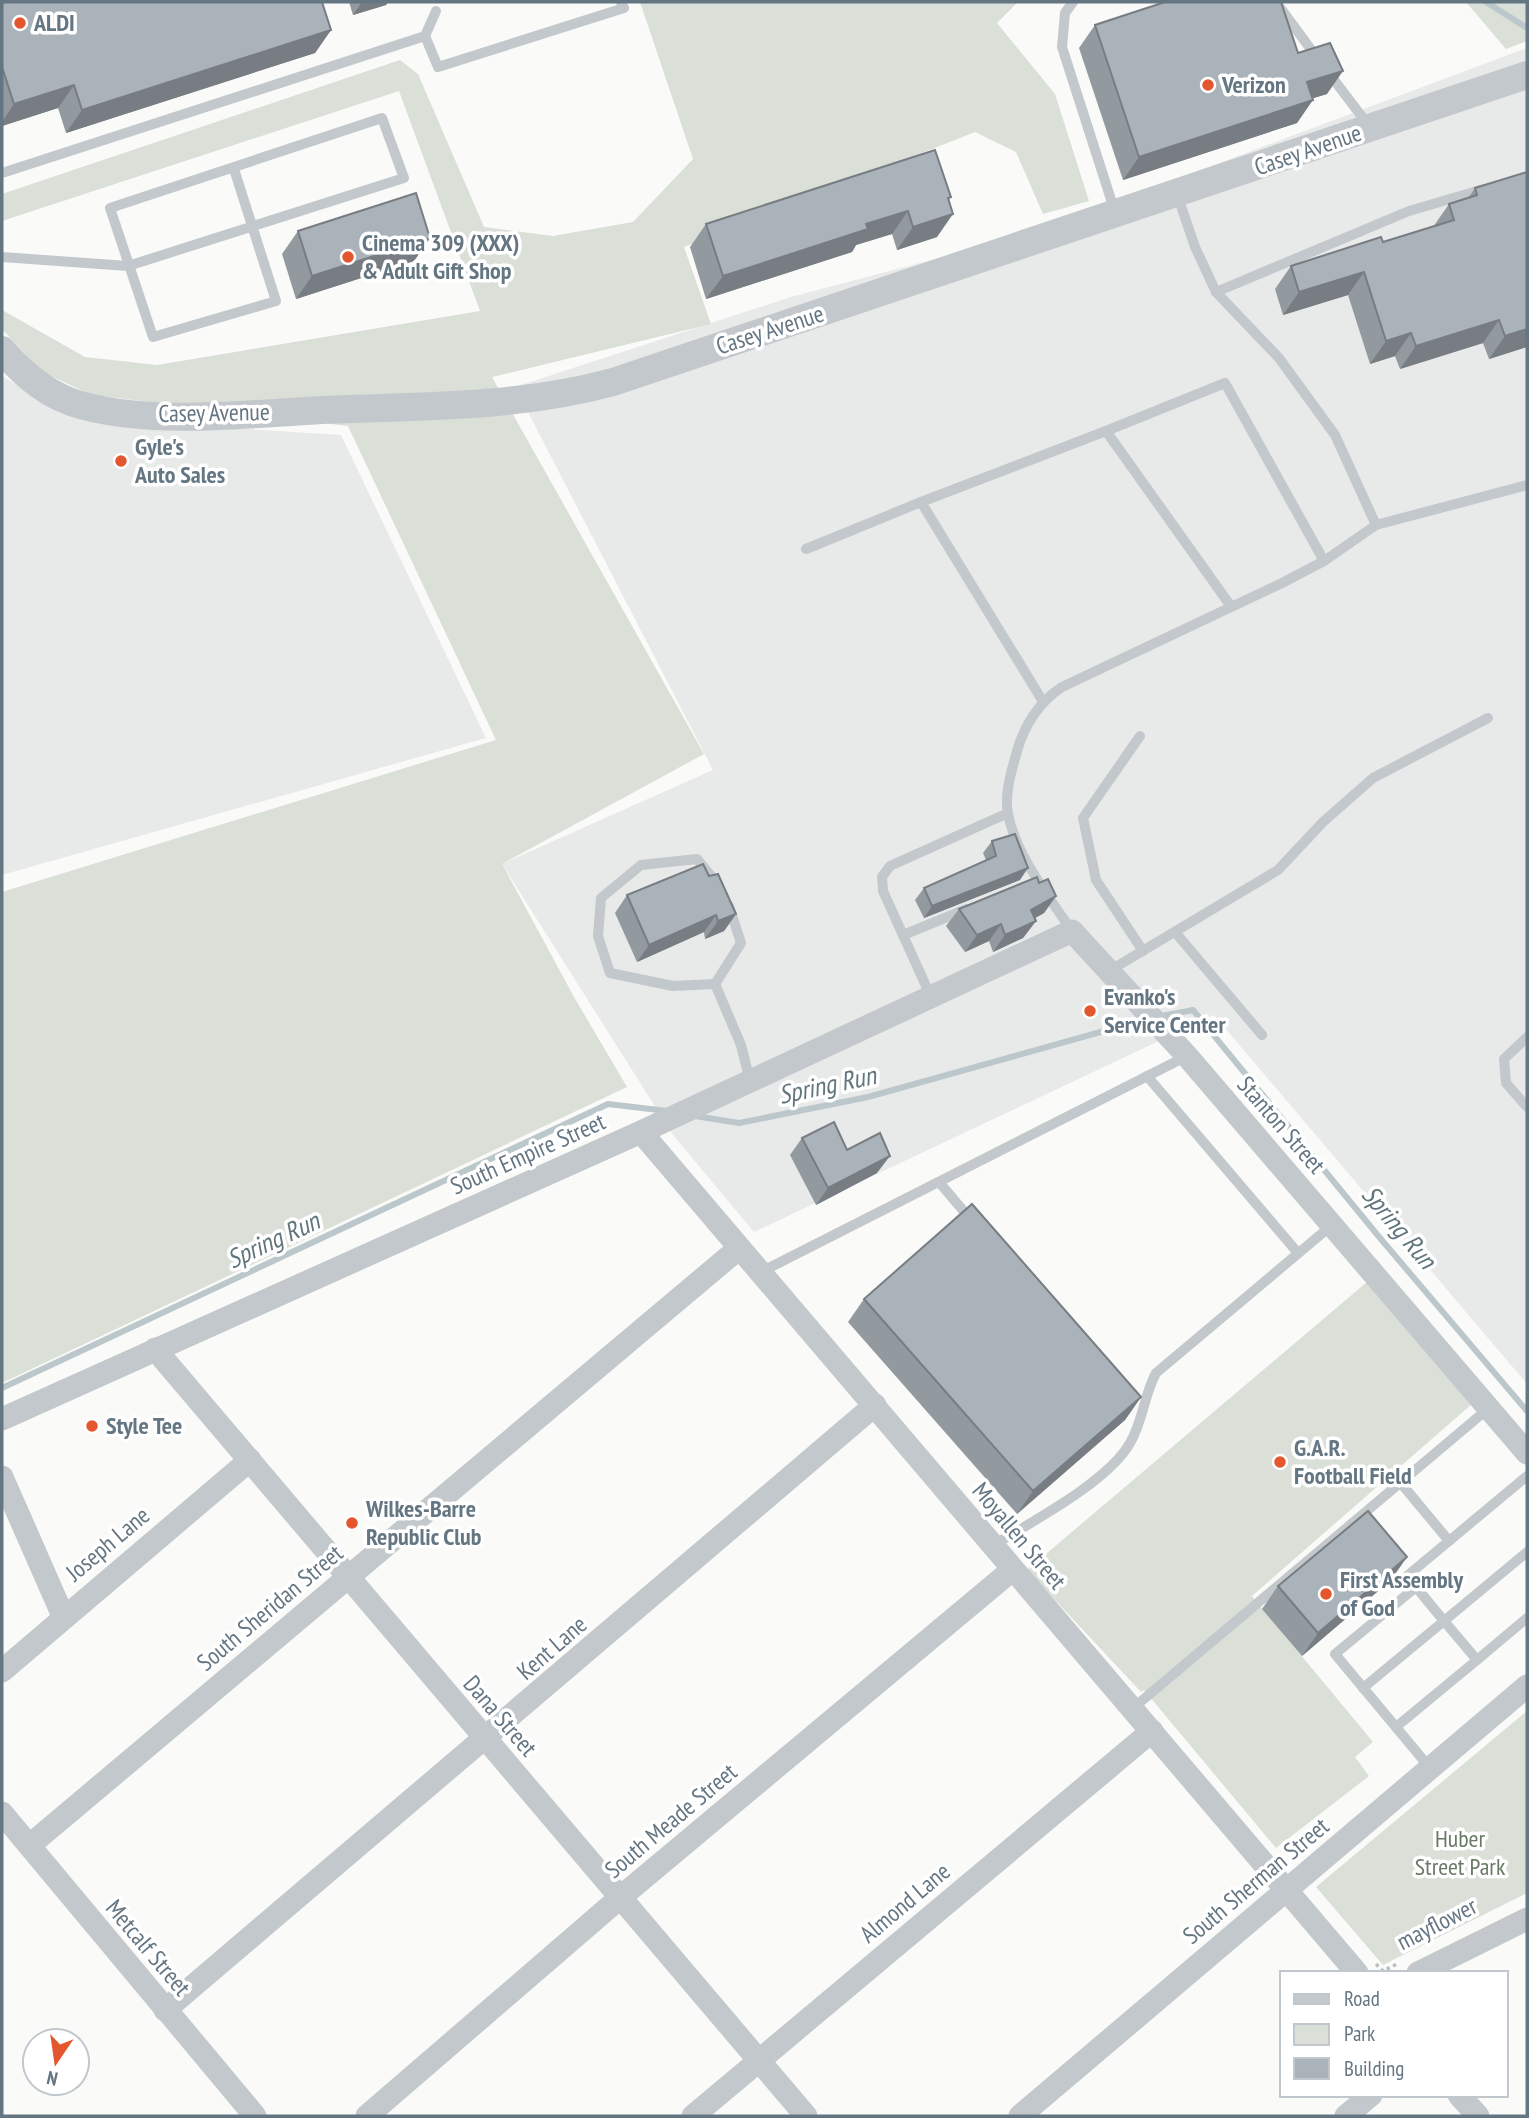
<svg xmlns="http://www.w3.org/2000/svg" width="1529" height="2118" viewBox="0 0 1529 2118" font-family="'PT Sans Narrow',sans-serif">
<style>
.built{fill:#e8e9e9}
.green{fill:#dadfd7}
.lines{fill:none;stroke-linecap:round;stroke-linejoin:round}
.stream{stroke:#bbc7cb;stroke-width:6}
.path{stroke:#bbbfc2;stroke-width:3.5;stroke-dasharray:3.5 3.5;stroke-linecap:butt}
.service{stroke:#c3c8cc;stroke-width:10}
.minor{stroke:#c3c8cc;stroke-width:23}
.tertiary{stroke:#c3c8cc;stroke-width:28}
.wall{fill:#929a9f}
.shaded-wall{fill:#777d82}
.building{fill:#aab3b9;stroke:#777d82;stroke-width:2}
.poi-dot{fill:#e4572e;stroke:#fff;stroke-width:2.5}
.labels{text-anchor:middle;stroke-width:7;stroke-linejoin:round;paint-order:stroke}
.poi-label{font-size:24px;font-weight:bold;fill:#657683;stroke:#fff;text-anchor:start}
.street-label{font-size:24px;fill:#657683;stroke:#fff}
.park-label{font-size:24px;fill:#687a64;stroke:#fff}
.water-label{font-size:26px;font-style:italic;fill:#60757c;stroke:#fff}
</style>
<rect width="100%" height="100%" fill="#fafaf8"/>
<g class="built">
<path d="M1527,48V1384L1214,1015L754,1232L673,1135L502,864L713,770L515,387L791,297L1026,235Z"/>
<path d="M2,376L77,418L341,435L486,738L2,875Z"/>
</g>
<g class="green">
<path d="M640,2H1018L997,23L1055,94L1089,201L1043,214L1016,152L975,132L684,247L711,324L492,377L704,754L502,864L574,997L627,1087L2,1383V892L496,740L348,426L92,395L42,372L2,329V310L85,357L157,365L480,311L399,91L2,221V194L400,60L418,74L484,227L553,236L633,222L693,159Z"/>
<path d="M1466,2H1527V41L1506,49Z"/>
<path d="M1367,1282L1473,1403L1252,1596L1373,1742L1355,1757L1369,1776L1276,1848L1144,1690L1141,1692L1027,1570Z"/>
<path d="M1527,1711V1893L1383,1965L1316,1887Z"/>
</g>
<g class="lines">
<g class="stream">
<path d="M1486,2L1527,28"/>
<path d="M1157,1017L1193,1010L1380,1238L1527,1411"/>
<path d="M695,1116L739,1123L868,1097L1147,1019"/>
<path d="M2,1388L608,1104L667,1111"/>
</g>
<path class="path" d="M1376,1964L1383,1971L1399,1963"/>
<g class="service">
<path d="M1073,2L1065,13L1062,47L1115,212"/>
<path d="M1276,2L1318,59"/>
<path d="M425,36L436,11"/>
<path d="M1328,72L1369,126"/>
<path d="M2,173L425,36L438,67L624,8L621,2"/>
<path d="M2,257L128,266L404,178L382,118L110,208L153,337L276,301L234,169"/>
<path d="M1216,292L1409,211L1484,189"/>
<path d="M1106,431L1225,383L1324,561"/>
<path d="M1376,525L1527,485"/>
<path d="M806,549L921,502"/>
<path d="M1042,700L921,502L1106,431L1230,605"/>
<path d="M1140,736L1083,818L1096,880L1143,951"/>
<path d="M719,886L697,859L641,865L601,898L598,936L610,973L673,986L715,984L741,1045L750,1081"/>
<path d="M1072,931C1049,897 1016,855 1008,814C1004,793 1012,770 1017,751C1025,724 1039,702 1062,687L1284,582L1324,561L1376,525L1335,435L1279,358L1216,292L1195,247L1177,194"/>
<path d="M1175,932L1262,1035"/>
<path d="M903,935L967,909"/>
<path d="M1109,971L1278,870L1323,822L1373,778L1488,718"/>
<path d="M715,984L741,943L729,906"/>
<path d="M931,997L883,891L882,877L890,866L1008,813"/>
<path d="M1527,1037L1504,1059L1506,1083L1527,1107"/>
<path d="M1147,1076L1298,1253"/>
<path d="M939,1182L972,1221"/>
<path d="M759,1273L1187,1056"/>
<path d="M1400,1482L1449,1541"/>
<path d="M992,1546C1031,1522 1108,1482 1130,1443C1143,1421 1144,1395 1156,1373L1332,1225"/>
<path d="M1477,1660L1527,1618"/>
<path d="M1363,1688L1444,1621L1416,1587"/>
<path d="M1132,1709L1490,1407"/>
<path d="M1396,1727L1477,1660L1444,1621L1527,1552"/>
<path d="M1430,1768L1335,1654L1416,1587L1407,1576L1527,1476"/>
</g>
<g class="minor">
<path d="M641,1132L1357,1973"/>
<path d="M155,1349L806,2116"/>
<path d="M2,1419L641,1132L1072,931L1187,1056L1527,1453"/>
<path d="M2,1477L63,1616"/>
<path d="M2,1671L250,1460"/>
<path d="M2,1813L255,2116"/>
<path d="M30,1845L738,1249"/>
<path d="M1418,1973L1527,1919"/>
<path d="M165,2010L875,1405"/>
<path d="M1459,2095L1478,2116"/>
<path d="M367,2116L622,1896L1012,1570"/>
<path d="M693,2116L1152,1731"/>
<path d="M1020,2116L1527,1686"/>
<path d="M1346,2116L1371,2095"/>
</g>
<path class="tertiary" d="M2,350C25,376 49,397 84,406C157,425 247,414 322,410C420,406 518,408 613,382L1527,75"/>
</g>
<g class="wall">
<path d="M2,2L331,30L315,53L66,133L58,108L2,126Z"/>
<path d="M349,2H388L386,5L353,15Z"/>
<path d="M1095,25L1298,53L1327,94L1313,98L1297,123L1123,180L1079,48Z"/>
<path d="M1475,188L1527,347L1489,359L1483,343L1400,369L1395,356L1370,364L1348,295L1283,315L1275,289L1291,266L1383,242L1433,227L1449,204L1469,197Z"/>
<path d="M951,197L949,200L937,237L897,250L892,234L856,245L852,252L706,299L690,247L706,224Z"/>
<path d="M298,231L430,238L414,261L296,299L282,254Z"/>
<path d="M992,841L1020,880L924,918L915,900L924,888L986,860L983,853Z"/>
<path d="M709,876L736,914L724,931L705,939L704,932L637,962L615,913L627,895Z"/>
<path d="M1039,883L1056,896L1044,913L1035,918L1036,921L1023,938L993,952L989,941L965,952L946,926L959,909Z"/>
<path d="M802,1138L847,1150L877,1173L816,1205L790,1155Z"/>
<path d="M864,1299L1141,1397L1125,1420L1017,1514L848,1322Z"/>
<path d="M1391,1580L1302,1656L1262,1609L1278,1586Z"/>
</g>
<g class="shaded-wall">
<path d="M362,2H388L386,5L353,15Z"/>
<path d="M331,30L315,53L66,133L82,110Z"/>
<path d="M1343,71L1327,94L1291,105L1307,82Z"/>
<path d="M74,85L58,108L2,126V122L14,104Z"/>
<path d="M1313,100L1297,123L1123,180L1139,157Z"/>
<path d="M908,211L892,234L856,245L852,252L706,299L723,276L866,224Z"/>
<path d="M953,214L937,237L897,250L913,227Z"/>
<path d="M430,238L414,261L296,299L312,276Z"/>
<path d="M1364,272L1348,295L1283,315L1299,292Z"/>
<path d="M1499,320L1483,343L1400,369L1416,346Z"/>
<path d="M1527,329V347L1489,359L1505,336Z"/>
<path d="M1411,333L1395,356L1370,364L1386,341Z"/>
<path d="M1028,868L1020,880L924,918L932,906Z"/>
<path d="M1056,896L1044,913L1019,927L1031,910Z"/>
<path d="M736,914L724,931L705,939L718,921Z"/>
<path d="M716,915L704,932L637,962L649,945Z"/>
<path d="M1036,921L1023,938L993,952L1005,935Z"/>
<path d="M1001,924L989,941L965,952L977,935Z"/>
<path d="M890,1156L877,1173L816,1205L828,1188Z"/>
<path d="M1141,1397L1125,1420L1017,1514L1033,1491Z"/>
<path d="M1407,1557L1391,1580L1302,1656L1318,1633Z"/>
</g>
<g class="building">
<path d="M2,2H322L331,30L82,110L74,85L14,104L2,67Z"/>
<path d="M1165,2H1281L1298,53L1330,43L1343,71L1307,82L1313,100L1139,157L1095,25Z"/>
<path d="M935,150L951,197L948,198L953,214L913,227L908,211L866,224L868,229L723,276L706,224Z"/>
<path d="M1527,172V329L1505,336L1499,320L1416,346L1411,333L1386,341L1364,272L1299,292L1291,266L1381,237L1383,242L1454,220L1449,204L1477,195L1475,188Z"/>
<path d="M416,193L430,238L312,276L298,231Z"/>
<path d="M1015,834L1028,868L932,906L924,888L996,856L992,841Z"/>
<path d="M703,864L709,876L718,874L736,914L718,921L716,915L649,945L627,895Z"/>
<path d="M1037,877L1039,883L1048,879L1056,896L1031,910L1036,921L1005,935L1001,924L977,935L959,909Z"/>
<path d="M834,1122L847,1150L880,1133L890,1156L828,1188L802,1138Z"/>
<path d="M972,1204L1141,1397L1033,1491L864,1299Z"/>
<path d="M1368,1511L1407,1557L1318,1633L1278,1586Z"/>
</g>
<g class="poi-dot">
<circle cx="20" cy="23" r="7"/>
<circle cx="1208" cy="85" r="7"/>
<circle cx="348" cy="257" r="7"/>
<circle cx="121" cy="461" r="7"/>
<circle cx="1090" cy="1011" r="7"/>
<circle cx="92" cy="1426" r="7"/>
<circle cx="1280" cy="1462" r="7"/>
<circle cx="352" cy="1523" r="7"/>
<circle cx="1326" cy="1594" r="7"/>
</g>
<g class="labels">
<g class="poi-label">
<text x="34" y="31">ALDI</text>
<text x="1222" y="93">Verizon</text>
<text x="362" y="251">Cinema 309 (XXX)<tspan x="362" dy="28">&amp; Adult Gift Shop</tspan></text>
<text x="135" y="455">Gyle's<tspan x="135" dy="28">Auto Sales</tspan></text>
<text x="1104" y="1005">Evanko's<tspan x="1104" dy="28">Service Center</tspan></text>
<text x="106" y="1434">Style Tee</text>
<text x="1294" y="1456">G.A.R.<tspan x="1294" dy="28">Football Field</tspan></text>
<text x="366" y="1517">Wilkes-Barre<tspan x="366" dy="28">Republic Club</tspan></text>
<text x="1340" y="1588">First Assembly<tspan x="1340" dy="28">of God</tspan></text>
</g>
<g class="street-label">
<text transform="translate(1308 150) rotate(-19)" y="8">Casey Avenue</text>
<text transform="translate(770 330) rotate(-18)" y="8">Casey Avenue</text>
<text transform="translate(214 413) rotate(-1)" y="8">Casey Avenue</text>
<text transform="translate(1281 1125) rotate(49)" y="8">Stanton Street</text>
<text transform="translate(528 1154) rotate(-24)" y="8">South Empire Street</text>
<text transform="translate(1019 1536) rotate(50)" y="8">Moyallen Street</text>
<text transform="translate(108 1544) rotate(-40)" y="8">Joseph Lane</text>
<text transform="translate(270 1608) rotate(-40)" y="8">South Sheridan Street</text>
<text transform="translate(552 1648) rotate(-41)" y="8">Kent Lane</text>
<text transform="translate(500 1716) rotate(49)" y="8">Dana Street</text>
<text transform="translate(671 1821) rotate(-40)" y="8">South Meade Street</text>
<text transform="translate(1256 1881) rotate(-40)" y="8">South Sherman Street</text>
<text transform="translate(905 1903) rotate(-40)" y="8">Almond Lane</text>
<text transform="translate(1437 1924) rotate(-27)" y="8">mayflower</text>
<text transform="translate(148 1948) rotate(50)" y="8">Metcalf Street</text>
</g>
<g class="park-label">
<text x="1460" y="1847">Huber<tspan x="1460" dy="28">Street Park</tspan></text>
</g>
<g class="water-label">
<text transform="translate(827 1085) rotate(-12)" y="9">Spring Run</text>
<text transform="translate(1399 1227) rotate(50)" y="9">Spring Run</text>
<text transform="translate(273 1240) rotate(-25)" y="9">Spring Run</text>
</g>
</g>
<rect width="1529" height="2118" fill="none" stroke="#657683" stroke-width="7"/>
<rect x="1280" y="1971" width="228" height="126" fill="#ffffff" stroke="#c1c8cd" stroke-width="2"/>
<rect x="1294" y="1994" width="35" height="10" fill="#c3c8cc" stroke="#c1c8cd" stroke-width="2"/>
<text x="1344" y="2006" font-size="21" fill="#657683">Road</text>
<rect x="1294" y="2024" width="35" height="21" fill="#dadfd7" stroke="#c1c8cd" stroke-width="2"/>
<text x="1344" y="2041" font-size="21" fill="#657683">Park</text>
<rect x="1294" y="2058" width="35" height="21" fill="#aab3b9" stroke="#c1c8cd" stroke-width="2"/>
<text x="1344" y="2076" font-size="21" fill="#657683">Building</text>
<g transform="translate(56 2062) rotate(193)"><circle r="33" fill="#ffffff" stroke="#c1c8cd" stroke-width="2"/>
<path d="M0-5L12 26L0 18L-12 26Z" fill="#e4572e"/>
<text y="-10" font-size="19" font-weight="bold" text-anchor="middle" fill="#657683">N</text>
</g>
</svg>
